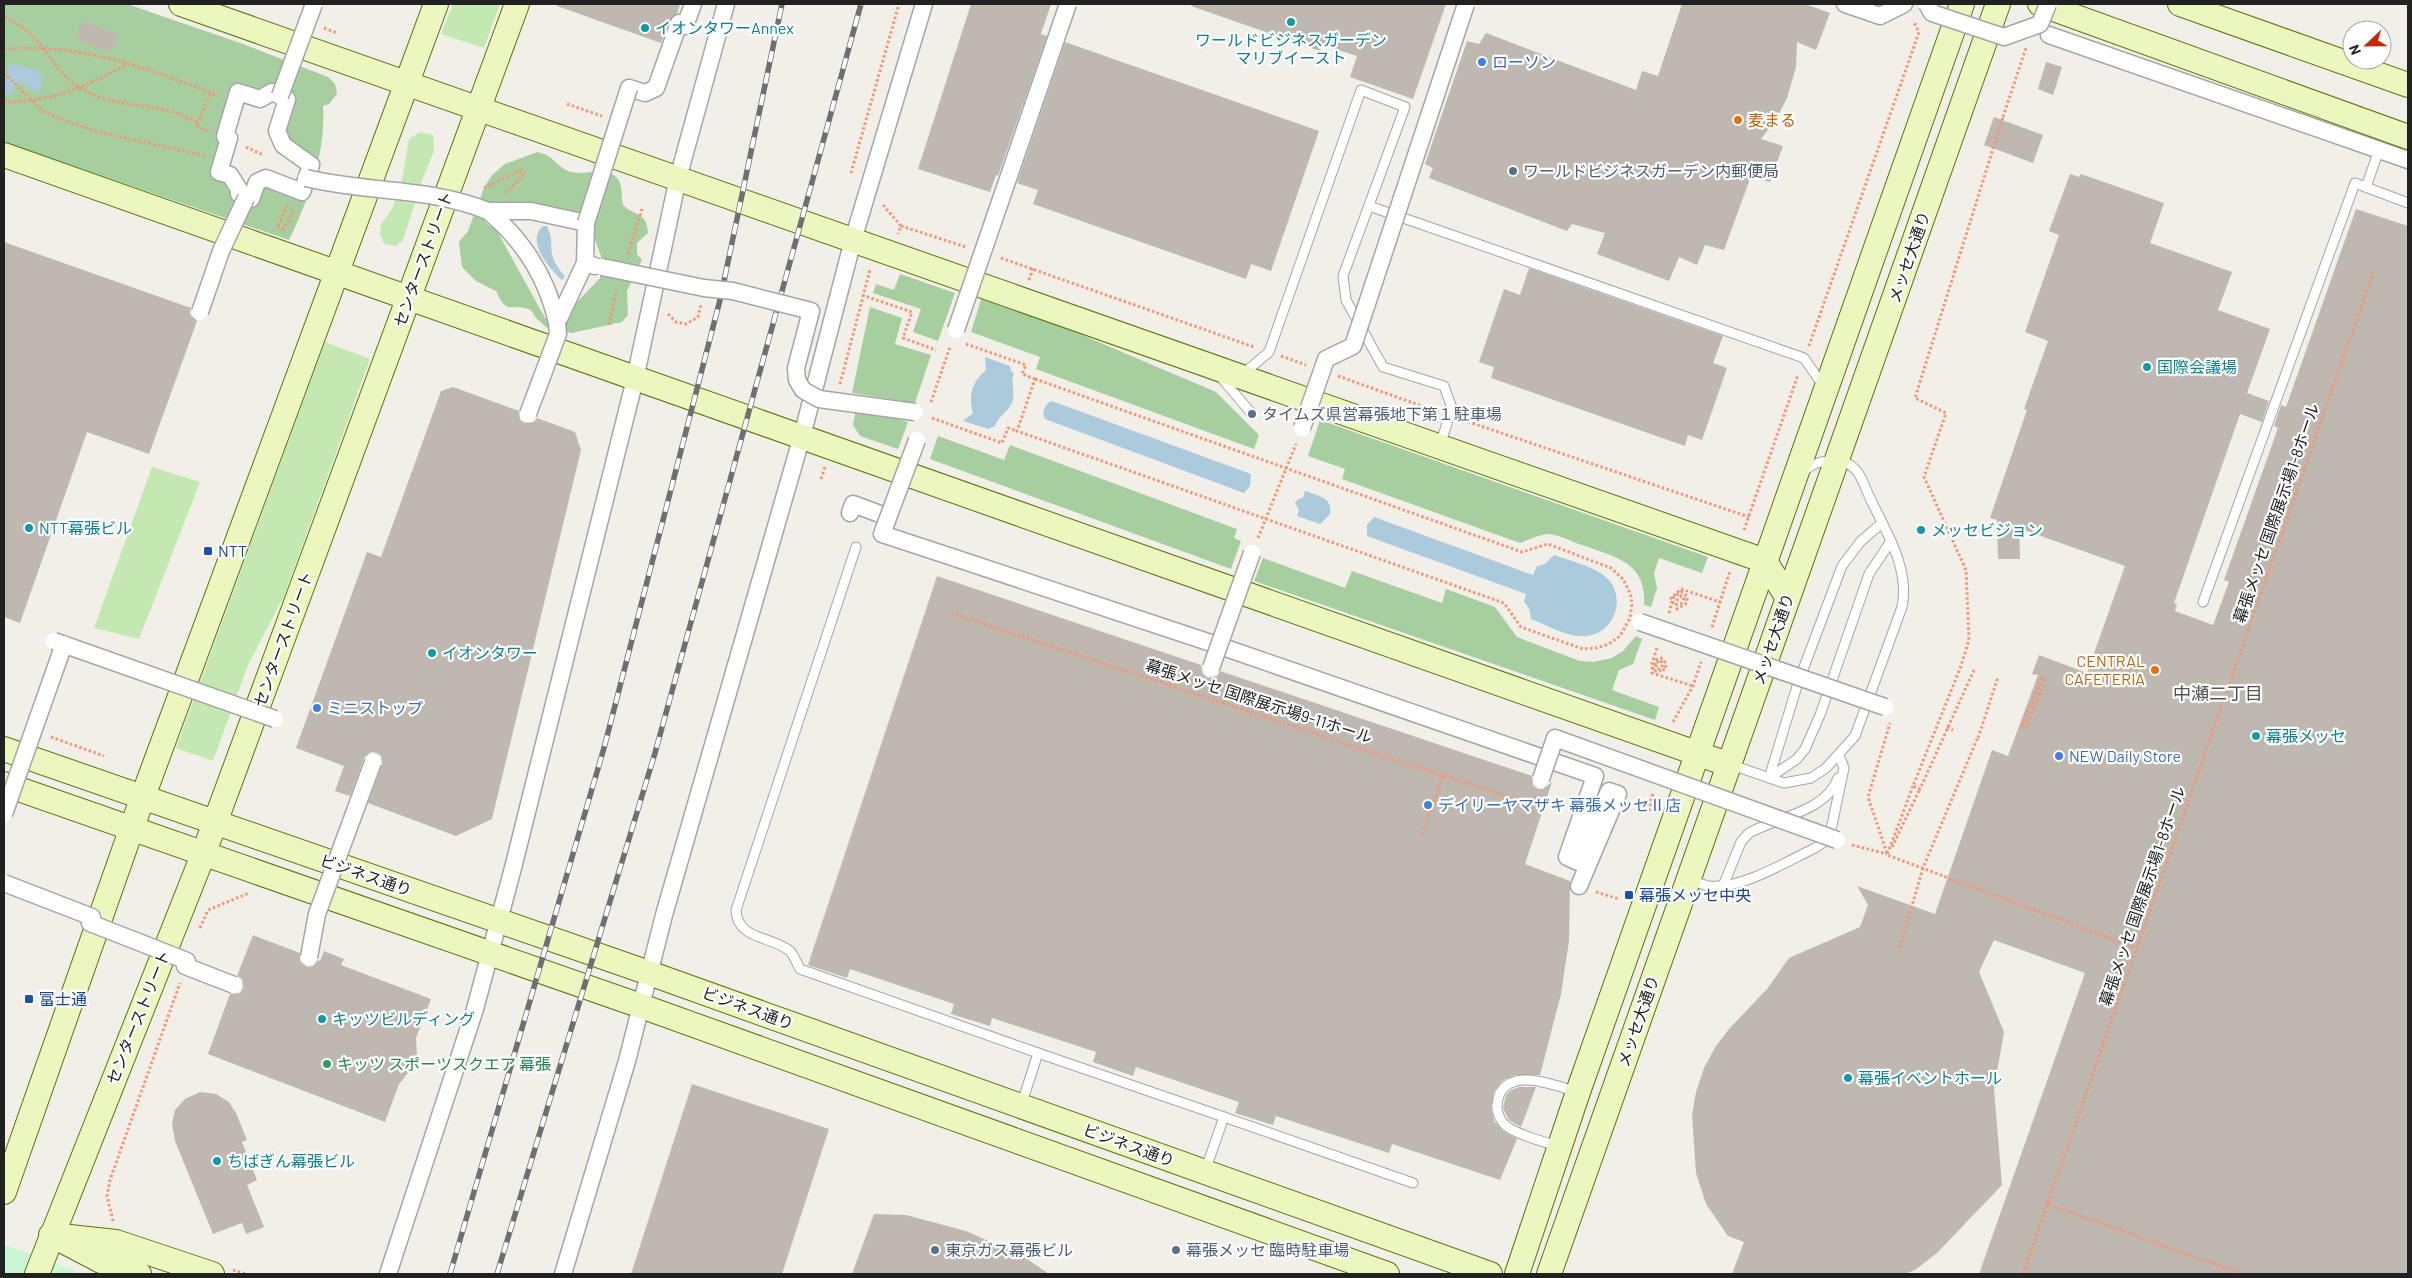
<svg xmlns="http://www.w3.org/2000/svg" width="2412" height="1278" viewBox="0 0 2412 1278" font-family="Barlow,'Noto Sans JP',sans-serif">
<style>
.grass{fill:#c4e8b1}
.forest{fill:#a6ce9f;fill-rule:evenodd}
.park{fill:#c8f7d3}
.water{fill:#abcadc}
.building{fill:#beb8b1}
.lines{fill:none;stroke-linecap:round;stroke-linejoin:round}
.lane-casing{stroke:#a5a5a5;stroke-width:11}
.street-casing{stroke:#a5a5a5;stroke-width:19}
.secondary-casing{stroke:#5a750a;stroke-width:26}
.path{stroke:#f49676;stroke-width:3;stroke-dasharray:2.5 2.5;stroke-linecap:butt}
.lane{stroke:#fff;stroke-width:9}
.street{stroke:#fff;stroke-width:16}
.secondary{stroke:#ecf7c0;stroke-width:24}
.rail-casing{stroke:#6f6f6f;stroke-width:5.5}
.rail{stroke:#fff;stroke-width:4;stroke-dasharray:11;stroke-linecap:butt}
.street-bridge-casing{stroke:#a5a5a5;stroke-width:19;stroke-linecap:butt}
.path-bridge{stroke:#f49676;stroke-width:3;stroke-dasharray:2.5 2.5;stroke-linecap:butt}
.street-bridge{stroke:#fff;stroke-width:16}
.culture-dot{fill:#0f9aa8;stroke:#fff;stroke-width:2}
.shop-dot{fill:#3f7fe0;stroke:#fff;stroke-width:2}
.food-dot{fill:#e8710a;stroke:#fff;stroke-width:2}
.service-dot{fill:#5c6f8a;stroke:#fff;stroke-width:2}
.transit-dot{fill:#1a4fb4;stroke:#fff;stroke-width:2}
.leisure-dot{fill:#2e9e5b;stroke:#fff;stroke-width:2}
.labels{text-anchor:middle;stroke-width:4.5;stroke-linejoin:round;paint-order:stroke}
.culture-label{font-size:16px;fill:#0d838f;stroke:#fff;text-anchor:start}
.shop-label{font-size:16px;fill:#366cbe;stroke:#fff;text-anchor:start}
.food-label{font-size:16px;fill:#c56008;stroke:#fff;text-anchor:start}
.service-label{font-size:16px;fill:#4e5e75;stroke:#fff;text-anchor:start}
.street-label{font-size:16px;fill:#212121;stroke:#fff}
.transit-label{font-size:16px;fill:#164399;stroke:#fff;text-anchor:start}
.leisure-label{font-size:16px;fill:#27864d;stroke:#fff;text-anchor:start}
.neighbourhood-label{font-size:18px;fill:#545454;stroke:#fff}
</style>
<rect width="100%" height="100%" fill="#f1efe8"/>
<g class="grass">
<path d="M453,4H500L484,48L441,34Z"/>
<path d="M420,132L433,135L434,151L423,178L403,240L396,246L384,244L380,234L381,225L393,207L403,175L409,139Z"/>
<path d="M325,342L370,359L284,596L248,665L213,761L176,748Z"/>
<path d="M152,467L200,482L139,639L94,628Z"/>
</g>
<g class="forest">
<path d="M4,4H127L243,44L328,77L335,84L337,94L329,104L323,106C326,152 309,199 289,240L4,142ZM238,92L286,99L283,145L311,165L301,192L257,182L240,191L220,172Z"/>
<path d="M537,152C555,156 553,163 566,170C581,178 607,165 618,179C623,186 621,197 623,205C635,217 647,211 648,233L637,243V254L642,260L627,291L628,315L622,322L572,333L546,327L536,318L531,310C512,302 507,317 496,291L476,281L462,267L459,242L468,231L484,188L492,175L505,164ZM491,202L519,207L591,229L601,256L600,278L557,323L545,318L497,231L485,222Z"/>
<path d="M900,274L955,293L938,341L913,332L921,309L873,293L876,284L894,290Z"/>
<path d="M983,293L1216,392L1259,435L1254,449L1036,369L1040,357L971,332Z"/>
<path d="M870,307L902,318L895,344L931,355L915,403L852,393Z"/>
<path d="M855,413L891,417L908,422L898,449L860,436L853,425Z"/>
<path d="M1320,420L1708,557L1702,573L1659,558L1654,573L1657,588L1651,607L1644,605C1647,562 1615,557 1582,545C1572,542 1560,535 1549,534C1541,534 1528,540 1520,543L1342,479L1345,469L1308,456Z"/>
<path d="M938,436L1004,460L1010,445L1237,529L1234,538L1241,541L1231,569L930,459Z"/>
<path d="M1263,558L1345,588L1352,571L1442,603L1446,589L1495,607L1517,637L1580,661L1593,662L1612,658L1623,651L1636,636L1642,639L1633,664L1619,670L1612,690L1659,707L1655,720L1254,581Z"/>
</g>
<path class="park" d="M4,1244L83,1274H4Z"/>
<g class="water">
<path d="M12,63L38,71L42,77L41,91H33L27,85L16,82L12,94H4V79H11L7,75L8,66Z"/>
<path d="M543,226H547C557,245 543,253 565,276L562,280C550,269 525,241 543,226Z"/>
<path d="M985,357L1010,366L1011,371L1014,373C1010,382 1015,390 1013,400C1010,411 999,415 995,426L988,429L963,421L973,413C968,395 972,382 986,370Z"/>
<path d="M1052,401L1251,474L1250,486L1244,493L1045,419C1041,413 1045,403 1052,401Z"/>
<path d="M1305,491C1318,496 1333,497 1330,514L1320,524L1297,516L1299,510L1295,503L1298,499L1303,498Z"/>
<path d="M1374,517L1533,575L1537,566L1545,564L1554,555C1570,561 1594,566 1607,578C1627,598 1614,634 1586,636C1568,638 1547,625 1531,619L1529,608L1524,602L1526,594L1367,536V525Z"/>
</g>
<g class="building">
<path d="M557,4H680L677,14L670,20L661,43L557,6Z"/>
<path d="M971,4H1051L1041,34L1047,36L998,176L996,175L990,192L918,169Z"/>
<path d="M1192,4H1446L1413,99L1350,77L1357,56L1322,45L1320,51L1191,6Z"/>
<path d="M1682,4H1805L1830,13L1816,50L1797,42L1796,67L1787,98L1776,119L1761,139L1783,146L1770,182L1751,176L1724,250L1705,245L1697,265L1679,257L1669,281L1597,254L1605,233L1572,224L1567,231L1429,178L1433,168L1425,164L1467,41L1479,44L1486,33L1636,90L1642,71L1658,76Z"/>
<path d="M82,21L118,34L112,52L76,40Z"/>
<path d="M1065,42L1319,131L1271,271L1251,264L1246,279L1033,204L1038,190L1017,183Z"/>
<path d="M2046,62L2062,67L2053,95L2038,89Z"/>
<path d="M1994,117L2043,135L2033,163L1984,145Z"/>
<path d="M2070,174L2079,177L2081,174L2164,203L2150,243L2232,272L2218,310L2270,329L2247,393L2269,401L2262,422L2240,414L2174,603L2177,604L2175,611L2213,625L2229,582L2224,580L2278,428L2274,426L2281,405L2286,407L2356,209L2408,226V1274H1979L2085,973L1994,940L1979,972L2004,1032L1994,1089L2002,1185L1937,1253L1915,1270L1905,1274H1732L1744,1242L1728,1236L1706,1204L1696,1173L1692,1115L1696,1092L1704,1068L1716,1046L1729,1029L1767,989L1789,958L1860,927L1868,905L1857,886L1935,914L1992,750L2008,756L2038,675L2032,674L2039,655L2087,673L2125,566L2019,528L2020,559H1998L1997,520L1990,518L2027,410L2024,409L2048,341L2025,332L2059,235L2049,231Z"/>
<path d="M4,242L191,308L190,314L197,321L149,454L87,432L20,623L4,617Z"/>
<path d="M1529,268L1723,336L1713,363L1727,368L1702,440L1688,435L1685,446L1491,378L1494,367L1479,362L1504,289L1520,295Z"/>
<path d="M453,387L519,411L520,420L525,423L534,422L537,418L575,432L581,450L492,819L456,836L368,803L382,765L381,756L377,753L371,752L364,758L350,796L335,791L344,766L296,748L367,552L381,557L441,391Z"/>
<path d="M937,576L1201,665L1203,674L1208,678L1217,676L1220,671L1532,776L1533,785L1538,789H1543L1552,782L1525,864L1570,881L1569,941L1561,994L1540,1075H1515L1503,1080L1494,1091L1491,1108L1494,1121L1503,1131L1517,1139L1500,1180L1392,1144L1389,1153L1276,1116L1273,1125L1235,1113L1239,1102L1136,1067L1133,1076L1093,1062L1096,1052L992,1018L990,1026L951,1014L954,1004L850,969L847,978L808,965Z"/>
<path d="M253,935L300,953V961L307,967L313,966L318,960L320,961L324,951L344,959L341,965L431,999L416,1038L417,1055L413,1067L399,1084L385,1122L208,1054L230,994L240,993L243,988L242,979L237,976Z"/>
<path d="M692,1084L829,1129L782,1274H631Z"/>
<path d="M1519,1087H1536L1521,1127L1509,1120L1503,1108L1506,1095L1511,1090Z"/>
<path d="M200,1092L216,1094L229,1102L236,1113L247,1140L242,1142L257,1180L247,1185L264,1227L246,1234L242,1223L213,1234L175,1141L172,1124L175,1110L185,1099Z"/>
<path d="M874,1214L906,1215L966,1231L1024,1257L1049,1274H852Z"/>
</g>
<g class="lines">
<g class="lane-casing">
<g id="lane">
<path d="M2366,187L2380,147"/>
<path d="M1369,206L1804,358L1824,387"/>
<path d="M1243,374L1269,352L1361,90L1405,107L1343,276L1346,300L1383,367L1444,386L1452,408L1440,445"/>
<path d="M1219,375L1252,414"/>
<path d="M856,547L736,910C737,940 772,936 790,951C794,955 797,964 800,969L1038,1053L1021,1106"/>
<path d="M2203,602L2355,183L2408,203"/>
<path d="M1732,765L1784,783L1811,778L1826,768L1855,736L1902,607C1910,568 1886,532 1870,498C1866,490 1862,477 1856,470C1842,455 1818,459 1804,471"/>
<path d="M1769,778L1798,683L1842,566L1861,541L1882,523"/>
<path d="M1769,778L1797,759L1805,749L1820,715L1869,574L1891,541"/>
<path d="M1690,880C1696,882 1703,885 1709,886C1741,890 1787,861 1815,848L1824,842L1832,825L1844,768L1839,755"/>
<path d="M1723,886L1741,842L1749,833C1776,818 1827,811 1838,778"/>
<path d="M1038,1053L1224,1117L1205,1171"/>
<path d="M1224,1117L1413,1183"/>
<path d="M1559,1147C1544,1141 1523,1137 1509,1128C1502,1124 1496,1113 1497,1105C1500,1064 1553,1084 1576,1092"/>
</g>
</g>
<g class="street-casing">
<g id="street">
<path d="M1845,4L1880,16L1904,4"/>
<path d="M2049,35L2408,160"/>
<path d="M629,88L645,93L656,88L679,23L685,26L693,4"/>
<path d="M238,92L260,99L272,92L287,99L277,131L283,145L311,165L302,192L266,178L257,182L251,199L239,194L240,191L230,175L219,172L229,138L225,136Z"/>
<path d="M488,211H531L586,223L585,263"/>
<path d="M488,211C524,241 547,277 557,323"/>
<path d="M557,323L585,263L595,266"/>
<path d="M850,513L853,504L888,517"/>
<path d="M955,558L1220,646L1595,776L1567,857L1578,862L1609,791L1618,794L1579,886"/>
<path d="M388,1274L475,1009L513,868L635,379L678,178L726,4"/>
<path d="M563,1274L627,1061L664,915L802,436L853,240L924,4"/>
</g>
</g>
<g class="secondary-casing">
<g id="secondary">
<path d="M181,4L1765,561L1787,597"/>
<path d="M2040,4L2408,137"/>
<path d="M2180,4L2408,85"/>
<path d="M4,155L1730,765"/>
<path d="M4,749L649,973L1490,1274"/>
<path d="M4,784L641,1006L1387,1274"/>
<path d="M4,1192L142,799L436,4"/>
<path d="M51,1235L116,1242L212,1274"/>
<path d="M61,1240L101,1261L139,1274"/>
<path d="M37,1274L203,855L517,4"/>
<path d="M1517,1274L1578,1092L1962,4"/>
<path d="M1549,1274L1998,4"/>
</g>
</g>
<g class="path">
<path d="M4,17C43,33 49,67 78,87C106,104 135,103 166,110C177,113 187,118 198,122"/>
<path d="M324,28L337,33"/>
<path d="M4,49C78,43 151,68 218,96"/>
<path d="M4,73L44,112L71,123L99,132L206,156"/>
<path d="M4,101C42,106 96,83 128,63"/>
<path d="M567,104L602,116"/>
<path d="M208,131L196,126L211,93"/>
<path d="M246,147L263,155"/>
<path d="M851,173L899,4"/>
<path d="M484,188L521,170L523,176L505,193"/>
<path d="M288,205L277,227L284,229L293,211"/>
<path d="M883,205L901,226L898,234"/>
<path d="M901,226L966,247"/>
<path d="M628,254L642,209"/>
<path d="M1001,258L1254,347"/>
<path d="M1029,280L1033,268"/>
<path d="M862,295L912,312L903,338L936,350"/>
<path d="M668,314L676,322L686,324L698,317L701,305"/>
<path d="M609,325L617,290"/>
<path d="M966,344L1026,365L1022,374L1035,379"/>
<path d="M1809,346L1919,32L1914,22"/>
<path d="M1281,356L1306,365"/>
<path d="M1338,376L1436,411"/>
<path d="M1035,379L1522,552L1548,544L1611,568L1623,579L1630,593L1632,603L1630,618L1620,636L1609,644L1596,648L1583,649L1521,627L1504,603L1017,431Z"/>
<path d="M840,384L870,270"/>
<path d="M931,402L950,347"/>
<path d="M932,418L1002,443L1008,428L1017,431"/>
<path d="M1463,420L1749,517"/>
<path d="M821,479L825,467"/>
<path d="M1744,530L1798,375"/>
<path d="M1258,538L1296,444"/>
<path d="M951,613L1532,805L1535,796"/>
<path d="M1669,613L1673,598L1681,592L1687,596V603L1677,609L1676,601L1681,596L1684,598L1681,604L1674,605L1671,598L1681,589L1720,602"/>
<path d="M1712,627L1730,571"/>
<path d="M1657,648L1651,666L1654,671H1660L1663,664L1660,660L1656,663V668L1665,670L1666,663L1661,658L1656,660L1652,673L1693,686"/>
<path d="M1974,670L1920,789L1913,786L1961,666L1969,640L1966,570L1924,477L1946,413L1915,398L2003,117"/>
<path d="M1673,722L1693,686L1701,662"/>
<path d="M2022,726L2042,677"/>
<path d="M1947,727L1953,730"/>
<path d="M2026,728L2046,677"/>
<path d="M51,737L104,756"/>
<path d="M1978,738L1998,677"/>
<path d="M1913,786L1887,855L2137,948"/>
<path d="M1649,811L1653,792"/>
<path d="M1422,835L1443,776"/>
<path d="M1852,845L1887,854"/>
<path d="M1892,847L1920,789"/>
<path d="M1887,853L1868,797L1890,723"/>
<path d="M1596,892L1619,899"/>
<path d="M200,928L208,910L249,893"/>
<path d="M1900,947L1923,868L1978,737"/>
<path d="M2048,1204L2242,1274"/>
<path d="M113,1221L107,1196L110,1180L180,983"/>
<path d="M233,1270L246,1274"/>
<path d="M2023,1274L2374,270"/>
</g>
<use href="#lane" class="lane"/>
<use href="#street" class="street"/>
<use href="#secondary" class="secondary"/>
<g class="rail-casing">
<g id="rail">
<path d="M450,1274L604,748L720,300L782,4"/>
<path d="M497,1274L655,753L861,4"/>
</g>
</g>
<use href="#rail" class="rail"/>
<g class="street-bridge-casing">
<g id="street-bridge">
<path d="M1927,4L1932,13L2004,37L2040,24L2048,4"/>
<path d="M280,96L314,4"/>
<path d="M306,178C367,193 430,187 488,211"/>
<path d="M586,223L629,88"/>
<path d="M602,267L704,288L733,291L811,311L796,368L797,380L803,390L819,399L915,412"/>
<path d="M200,312L221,251L246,198"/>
<path d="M956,330L1068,4"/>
<path d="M528,414L558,334L557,323"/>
<path d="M1302,428L1326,359L1353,346L1466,4"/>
<path d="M917,440L882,534L955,558"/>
<path d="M1640,622L1885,707"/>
<path d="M54,641L275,719"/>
<path d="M1211,668L1252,553"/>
<path d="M1541,779L1555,738L1837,840"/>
<path d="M4,814L64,644"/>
<path d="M4,883L92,917L90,923L187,961L185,966L234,985"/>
<path d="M309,957L317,914L373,762"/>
</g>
</g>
<path class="path-bridge" d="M2003,117L2026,48"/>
<use href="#street-bridge" class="street-bridge"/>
</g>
<g class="culture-dot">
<circle cx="1291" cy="22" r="5"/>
<circle cx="645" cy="28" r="5"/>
<circle cx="2147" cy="367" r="5"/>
<circle cx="29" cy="528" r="5"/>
<circle cx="1921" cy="530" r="5"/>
<circle cx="432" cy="653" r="5"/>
<circle cx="2256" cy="736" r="5"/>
<circle cx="322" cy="1019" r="5"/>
<circle cx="1848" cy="1078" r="5"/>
<circle cx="217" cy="1161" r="5"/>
</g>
<g class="shop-dot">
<circle cx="1482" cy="62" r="5"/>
<circle cx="317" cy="708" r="5"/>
<circle cx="2059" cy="756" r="5"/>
<circle cx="1428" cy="805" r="5"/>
</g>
<g class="food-dot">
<circle cx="1738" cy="120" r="5"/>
<circle cx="2155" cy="670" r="5"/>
</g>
<g class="service-dot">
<circle cx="1513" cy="171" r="5"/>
<circle cx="1252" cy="414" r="5"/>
<circle cx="935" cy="1250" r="5"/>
<circle cx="1176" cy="1250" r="5"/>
</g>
<g class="transit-dot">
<rect x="203" y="546" width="10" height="10" rx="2.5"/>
<rect x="1624" y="890" width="10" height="10" rx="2.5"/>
<rect x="24" y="994" width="10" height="10" rx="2.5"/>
</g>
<circle class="leisure-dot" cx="327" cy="1064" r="5"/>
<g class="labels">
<g class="culture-label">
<text x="655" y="34">イオンタワーAnnex</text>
<text x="1291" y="46" text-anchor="middle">ワールドビジネスガーデン<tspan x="1291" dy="18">マリブイースト</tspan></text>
<text x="2157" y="373">国際会議場</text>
<text x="39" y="534">NTT幕張ビル</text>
<text x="1931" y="536">メッセビジョン</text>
<text x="442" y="659">イオンタワー</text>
<text x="2266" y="742">幕張メッセ</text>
<text x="332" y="1025">キッツビルディング</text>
<text x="1858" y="1084">幕張イベントホール</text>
<text x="227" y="1167">ちばぎん幕張ビル</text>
</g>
<g class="shop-label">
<text x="1492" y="68">ローソン</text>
<text x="327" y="714">ミニストップ</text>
<text x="2069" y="762">NEW Daily Store</text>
<text x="1438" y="811">デイリーヤマザキ 幕張メッセⅡ店</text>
</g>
<g class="food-label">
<text x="1748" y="126">麦まる</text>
<text x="2145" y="667" text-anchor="end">CENTRAL<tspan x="2145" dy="18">CAFETERIA</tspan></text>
</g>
<g class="service-label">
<text x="1523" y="177">ワールドビジネスガーデン内郵便局</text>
<text x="1262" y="420">タイムズ県営幕張地下第１駐車場</text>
<text x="945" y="1256">東京ガス幕張ビル</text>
<text x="1186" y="1256">幕張メッセ 臨時駐車場</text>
</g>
<g class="street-label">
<text transform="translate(1909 257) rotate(-71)" y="6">メッセ大通り</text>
<text transform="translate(423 259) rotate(-70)" y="6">センターストリート</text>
<text transform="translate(2276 513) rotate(-71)" y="6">幕張メッセ 国際展示場1-8ホール</text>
<text transform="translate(283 639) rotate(-70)" y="6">センターストリート</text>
<text transform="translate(1773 639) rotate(-71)" y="6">メッセ大通り</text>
<text transform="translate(1259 701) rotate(18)" y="6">幕張メッセ 国際展示場9-11ホール</text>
<text transform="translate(366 875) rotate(19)" y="6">ビジネス通り</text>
<text transform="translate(2142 896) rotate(-71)" y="6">幕張メッセ 国際展示場1-8ホール</text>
<text transform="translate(748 1008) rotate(20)" y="6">ビジネス通り</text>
<text transform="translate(138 1017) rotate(-68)" y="6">センターストリート</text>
<text transform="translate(1638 1021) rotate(-71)" y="6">メッセ大通り</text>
<text transform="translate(1129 1145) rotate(20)" y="6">ビジネス通り</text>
</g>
<g class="transit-label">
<text x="218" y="557">NTT</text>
<text x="1639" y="901">幕張メッセ中央</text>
<text x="39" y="1005">富士通</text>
</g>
<g class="leisure-label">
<text x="337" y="1070">キッツ スポーツスクエア 幕張</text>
</g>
<g class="neighbourhood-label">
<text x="2218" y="700">中瀬二丁目</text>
</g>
</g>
<rect width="2412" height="1278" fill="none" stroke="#212121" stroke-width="10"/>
<g transform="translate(2367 45) rotate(248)"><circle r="24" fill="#ffffff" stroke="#a6a6a6"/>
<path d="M0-4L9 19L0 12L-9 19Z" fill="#c8260a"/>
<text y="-8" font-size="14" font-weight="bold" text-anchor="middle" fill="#212121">N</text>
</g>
</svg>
